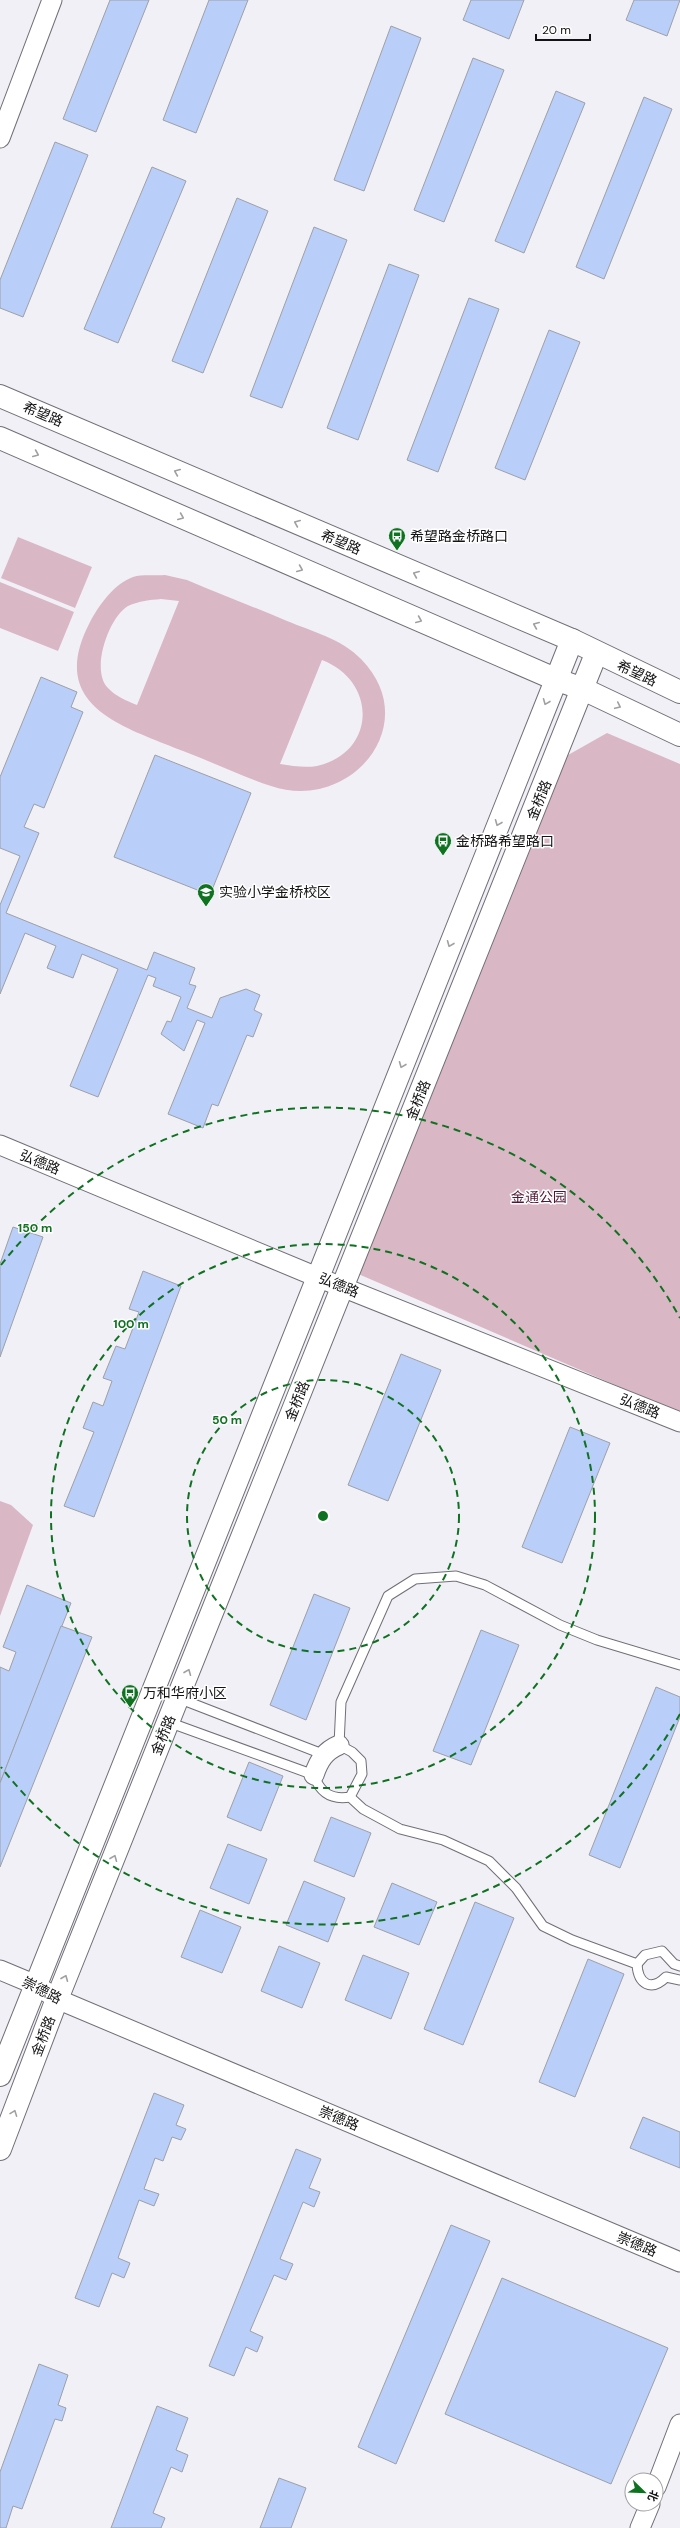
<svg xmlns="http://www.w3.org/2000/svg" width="680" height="2528" viewBox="0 0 680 2528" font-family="'DM Sans','Noto Sans SC',sans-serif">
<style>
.green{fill:#dab7c4;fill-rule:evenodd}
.building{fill:#b9cef8;stroke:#9da0a6}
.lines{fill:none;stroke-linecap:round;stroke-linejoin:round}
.lane-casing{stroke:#706f75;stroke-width:11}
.street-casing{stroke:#706f75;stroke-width:21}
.secondary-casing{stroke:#706f75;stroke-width:24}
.lane{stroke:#fff;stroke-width:9}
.street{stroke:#fff;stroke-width:19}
.secondary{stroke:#fff;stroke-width:22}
.oneway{stroke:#a1a0a1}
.ring{fill:none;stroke:#0f7221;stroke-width:2;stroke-dasharray:7 5}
.labels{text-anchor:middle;stroke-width:3;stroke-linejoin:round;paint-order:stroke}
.street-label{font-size:14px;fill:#131214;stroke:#fff}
.poi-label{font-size:14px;fill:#131214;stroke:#fff;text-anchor:start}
.park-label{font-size:14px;fill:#521735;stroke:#fff}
.centre{fill:#0f7221;stroke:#fff;stroke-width:2}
.ring-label{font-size:12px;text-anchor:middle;font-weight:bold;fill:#0f7221;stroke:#fff;stroke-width:3;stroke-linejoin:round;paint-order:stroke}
</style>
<rect width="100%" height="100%" fill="#f2f0f7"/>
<g class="green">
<path d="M18,537L92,567L75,608L1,578Z"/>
<path d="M165,575L187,580C220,594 254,607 287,621C311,631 342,639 361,659C425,724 350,813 271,786C241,776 212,762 183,751C122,726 46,706 90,622C99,605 114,584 133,577C142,574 156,576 165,575ZM161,599L179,601L137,705C127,701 115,696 108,688C90,670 109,617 128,606C139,601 150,600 161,599ZM322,660C377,681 377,752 317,766C305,768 293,766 280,764Z"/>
<path d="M0,582L74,612L58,651L0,628Z"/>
<path d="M607,733L680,764V1413L356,1273L561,759Z"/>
<path d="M0,1501L11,1505L33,1525L0,1616Z"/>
</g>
<g class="building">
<path d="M110,0H149L96,132L63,119Z"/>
<path d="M209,0H248L196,133L163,120Z"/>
<path d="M471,0H524L509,39L463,20Z"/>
<path d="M634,0H680L667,36L626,20Z"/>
<path d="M391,26L421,38L364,191L334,180Z"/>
<path d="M473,58L504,70L444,222L414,210Z"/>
<path d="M556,91L585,103L524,253L495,241Z"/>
<path d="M644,97L672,109L604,279L576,267Z"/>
<path d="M55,142L88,155L23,317L0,308V280Z"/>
<path d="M152,167L186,181L118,343L84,329Z"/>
<path d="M237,198L268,211L203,373L172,361Z"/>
<path d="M314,227L347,240L282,408L250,396Z"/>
<path d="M389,264L419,275L358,440L327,428Z"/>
<path d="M469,298L499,309L438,472L407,460Z"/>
<path d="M549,330L580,342L525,480L495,468Z"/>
<path d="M41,677L77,692L71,707L83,712L44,808L34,804L24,827L39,833L6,913L147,970L154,952L195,968L189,984L196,986L187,1008L212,1018L220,998L246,989L260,995L254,1010L262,1014L253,1037L247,1035L218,1106L212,1104L203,1128L168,1114L205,1023L197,1020L184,1051L161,1034L167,1021L171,1022L181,997L153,986L156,978L148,975L98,1097L70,1086L118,969L82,954L73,978L47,968L56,946L25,933L0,994V905L20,856L0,848V777Z"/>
<path d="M155,755L251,793L210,895L114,857Z"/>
<path d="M13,1227L43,1237L0,1357V1264Z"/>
<path d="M143,1271L181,1286L94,1517L64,1506L94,1432L83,1428L93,1402L103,1406L112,1381L103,1378L116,1346L125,1349L139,1312L129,1309Z"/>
<path d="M401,1354L441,1370L388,1501L348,1485Z"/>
<path d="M570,1427L610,1443L562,1563L522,1547Z"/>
<path d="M27,1585L71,1603L0,1783V1667L9,1671L16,1652L3,1647Z"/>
<path d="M314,1594L350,1608L306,1720L270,1705Z"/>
<path d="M61,1626L92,1637L0,1867V1783Z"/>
<path d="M481,1630L519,1645L471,1765L433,1751Z"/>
<path d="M656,1687L680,1697V1717L620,1868L589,1855Z"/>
<path d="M249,1762L283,1776L261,1831L227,1817Z"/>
<path d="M331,1817L371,1833L354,1877L314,1861Z"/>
<path d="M228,1844L267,1859L249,1904L210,1888Z"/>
<path d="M304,1881L345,1898L328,1942L286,1925Z"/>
<path d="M392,1883L437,1902L419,1945L374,1927Z"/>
<path d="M475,1902L514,1918L463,2045L424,2029Z"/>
<path d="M200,1910L241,1927L222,1973L181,1957Z"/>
<path d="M279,1946L320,1963L302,2008L261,1991Z"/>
<path d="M363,1955L409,1973L391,2019L345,2000Z"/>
<path d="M588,1959L624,1974L575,2097L539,2082Z"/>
<path d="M154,2093L184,2105L176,2125L186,2129L181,2140L172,2137L163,2161L155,2158L144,2189L159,2194L154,2206L139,2200L118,2258L130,2263L124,2278L112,2273L99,2307L75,2298Z"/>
<path d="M643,2117L680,2132V2168L630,2148Z"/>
<path d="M296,2149L321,2159L309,2188L320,2192L314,2207L303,2202L280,2259L293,2264L286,2280L274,2275L250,2331L263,2337L257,2352L246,2347L234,2376L209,2366Z"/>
<path d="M451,2225L490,2241L396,2464L358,2447Z"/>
<path d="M502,2278L668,2348L611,2484L445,2414Z"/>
<path d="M39,2364L68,2375L58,2405L66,2408L62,2421L55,2419L22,2509L13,2506L6,2528H0V2472Z"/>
<path d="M157,2406L188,2418L176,2450L188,2455L182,2472L171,2467L153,2513L165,2518L161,2528H111Z"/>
<path d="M279,2478L306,2488L291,2528H260Z"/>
</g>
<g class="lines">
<g class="lane-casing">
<g id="lane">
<path d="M178,1698L325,1755"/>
<path d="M168,1722L314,1775C320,1793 331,1800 350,1797L362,1774L361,1761L352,1752L339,1745L341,1702L388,1596L415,1579L456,1576L485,1585L560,1625L597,1640L680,1665"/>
<path d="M350,1797L363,1809L400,1829L443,1840L489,1861L516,1888L543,1926L572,1940L637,1964C638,1984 651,1992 666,1977L680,1980"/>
<path d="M637,1964L645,1955L662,1951L674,1964L680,1966"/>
</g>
</g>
<g class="street-casing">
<g id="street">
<path d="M0,138L52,0"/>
<path d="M0,1145L317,1277L680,1422"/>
<path d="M314,1775C319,1760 325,1751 339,1745"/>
<path d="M0,1970L36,1985L57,1999L680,2262"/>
<path d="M656,2487L680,2424"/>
<path d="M640,2528L650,2504"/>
</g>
</g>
<g class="secondary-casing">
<g id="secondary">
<path d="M0,396L572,640L680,692"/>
<path d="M0,438L555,679L583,689L680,735"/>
<path d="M0,2075L572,640"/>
<path d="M0,2149L57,1999L596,654"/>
</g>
</g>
<use href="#lane" class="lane"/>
<use href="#street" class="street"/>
<use href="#secondary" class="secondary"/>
</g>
<defs><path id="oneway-chevron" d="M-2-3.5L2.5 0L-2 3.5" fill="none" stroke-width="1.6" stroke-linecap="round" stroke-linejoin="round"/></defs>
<g class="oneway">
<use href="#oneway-chevron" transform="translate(36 454) rotate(23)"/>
<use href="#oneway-chevron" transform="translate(177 472) rotate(-157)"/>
<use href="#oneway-chevron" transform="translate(181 517) rotate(23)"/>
<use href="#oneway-chevron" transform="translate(297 523) rotate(-157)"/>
<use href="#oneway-chevron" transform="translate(300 569) rotate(23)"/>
<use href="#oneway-chevron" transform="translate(416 574) rotate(-157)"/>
<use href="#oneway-chevron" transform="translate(419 620) rotate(23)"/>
<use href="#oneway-chevron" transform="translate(536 625) rotate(-157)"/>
<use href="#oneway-chevron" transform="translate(546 702) rotate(112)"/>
<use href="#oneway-chevron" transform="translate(618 706) rotate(25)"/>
<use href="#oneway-chevron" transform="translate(498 823) rotate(112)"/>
<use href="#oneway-chevron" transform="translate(450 944) rotate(112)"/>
<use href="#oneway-chevron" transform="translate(402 1065) rotate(112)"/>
<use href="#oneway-chevron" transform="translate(188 1672) rotate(-68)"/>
<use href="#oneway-chevron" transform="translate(114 1858) rotate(-68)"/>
<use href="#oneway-chevron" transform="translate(65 1978) rotate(-68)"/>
<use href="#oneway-chevron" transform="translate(14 2113) rotate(-69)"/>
</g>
<g class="ring">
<circle cx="323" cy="1516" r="136"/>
<circle cx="323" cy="1516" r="272"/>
<path d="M680 1714A408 408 0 0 1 1 1767M1 1265A408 408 0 0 1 680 1318"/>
</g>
<defs>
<g id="bus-pin" transform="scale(0.9)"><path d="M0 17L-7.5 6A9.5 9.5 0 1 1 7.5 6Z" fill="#0f7221" stroke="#fff"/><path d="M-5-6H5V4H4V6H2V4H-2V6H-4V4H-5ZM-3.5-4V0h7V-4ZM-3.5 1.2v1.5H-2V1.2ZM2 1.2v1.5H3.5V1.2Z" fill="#fff"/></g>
<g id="school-pin" transform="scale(0.9)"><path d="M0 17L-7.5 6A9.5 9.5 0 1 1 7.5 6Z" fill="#0f7221" stroke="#fff"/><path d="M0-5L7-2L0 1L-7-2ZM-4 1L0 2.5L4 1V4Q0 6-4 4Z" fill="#fff"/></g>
</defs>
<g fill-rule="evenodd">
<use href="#bus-pin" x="397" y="536"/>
<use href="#bus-pin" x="443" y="841"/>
<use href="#school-pin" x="206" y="892"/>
<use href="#bus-pin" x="130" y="1693"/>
</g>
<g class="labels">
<g class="street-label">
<text transform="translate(43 414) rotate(23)" y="5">希望路</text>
<text transform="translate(341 542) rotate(23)" y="5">希望路</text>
<text transform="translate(637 673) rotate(25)" y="5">希望路</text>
<text transform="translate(539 800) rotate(-68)" y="5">金桥路</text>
<text transform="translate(418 1100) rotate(-68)" y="5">金桥路</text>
<text transform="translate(40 1162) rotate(22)" y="5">弘德路</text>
<text transform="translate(339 1285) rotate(22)" y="5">弘德路</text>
<text transform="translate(297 1401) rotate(-68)" y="5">金桥路</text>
<text transform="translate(640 1406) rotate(22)" y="5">弘德路</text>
<text transform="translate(163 1735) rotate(-68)" y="5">金桥路</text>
<text transform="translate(42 1990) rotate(27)" y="5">崇德路</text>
<text transform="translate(43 2036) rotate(-69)" y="5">金桥路</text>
<text transform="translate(339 2118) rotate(23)" y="5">崇德路</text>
<text transform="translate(637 2244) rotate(23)" y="5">崇德路</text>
</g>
<g class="poi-label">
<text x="410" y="541">希望路金桥路口</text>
<text x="456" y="846">金桥路希望路口</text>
<text x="219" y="897">实验小学金桥校区</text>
<text x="143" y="1698">万和华府小区</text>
</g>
<g class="park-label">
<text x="539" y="1202">金通公园</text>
</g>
</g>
<circle cx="323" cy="1516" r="6" class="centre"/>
<g class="ring-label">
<text x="35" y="1232">150 m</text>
<text x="131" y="1328">100 m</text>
<text x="227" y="1424">50 m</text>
</g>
<g transform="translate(644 2492) rotate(113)"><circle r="19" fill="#ffffff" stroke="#a1a0a1"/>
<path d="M0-3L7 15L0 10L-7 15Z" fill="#0f7221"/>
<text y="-6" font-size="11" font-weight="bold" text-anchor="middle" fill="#131214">北</text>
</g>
<path d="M536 34v6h54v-6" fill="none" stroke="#131214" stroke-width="2"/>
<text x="542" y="34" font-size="12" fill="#131214" stroke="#ffffff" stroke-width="3" paint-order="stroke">20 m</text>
</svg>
